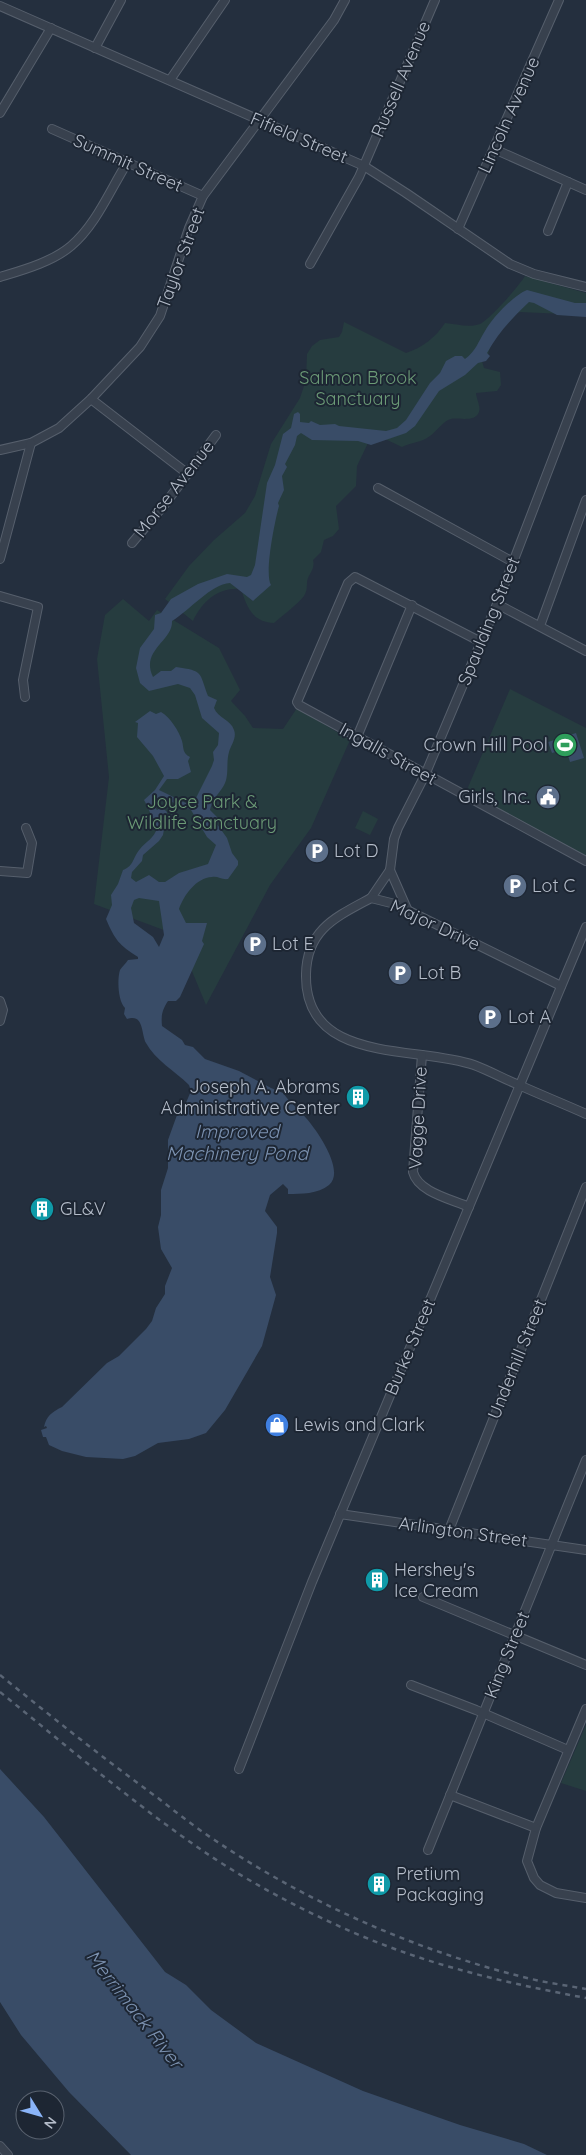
<svg xmlns="http://www.w3.org/2000/svg" width="586" height="2155" viewBox="0 0 586 2155" font-family="Quicksand,sans-serif">
<style>
.green{fill:#263c3f}
.water{fill:#394c67;fill-rule:evenodd}
.lines{fill:none;stroke-linecap:round;stroke-linejoin:round}
.minor-casing{stroke:#565f6c;stroke-width:10}
.minor{stroke:#38414e;stroke-width:8}
.rail{stroke:#5a6575;stroke-width:2.5;stroke-dasharray:5 5;stroke-linecap:butt}
.labels{text-anchor:middle;stroke-width:4;stroke-linejoin:round;paint-order:stroke}
.street-label{font-size:18px;fill:#b4bcc9;stroke:#1d2633}
.park-label{font-size:18px;fill:#6b9a76;stroke:#1d2633}
.poi-label{font-size:18px;fill:#b4bcc9;stroke:#1d2633;text-anchor:start}
.water-label{font-size:19px;font-style:italic;fill:#7c92b1;stroke:#1d2633}
</style>
<rect width="100%" height="100%" fill="#242f3e"/>
<g class="green">
<path d="M525,276L586,293V315L520,312C505,317 491,341 488,355L482,361L484,368L500,372L501,385L497,391L476,393C476,398 481,406 479,412C475,423 457,417 451,419C443,421 437,431 430,436C421,443 411,442 402,447L385,439L368,443L357,466L356,486L336,506L339,529L333,536L324,540L321,552L313,560C315,568 311,571 308,578C306,583 308,589 305,594C303,600 281,617 274,623C254,622 248,610 242,592L253,601L242,589C219,587 203,600 193,621L165,599L189,566L214,540L245,513L255,496L271,444L300,398L306,380L307,354L312,346L320,340L339,337L342,332L344,322L406,353C422,348 436,337 445,323C455,324 470,328 480,324C490,319 519,286 525,276Z"/>
<path d="M123,599L149,621L157,610L219,648L240,690L231,701L245,716L253,728L283,729L297,708L350,740L311,828L270,885L206,1005L177,935L94,904L109,777L97,659L105,615Z"/>
<path d="M510,689L586,728V856L466,792Z"/>
<path d="M363,811L378,819L370,835L355,828Z"/>
<path d="M586,1725V1791L561,1783Z"/>
</g>
<g class="water">
<path d="M527,290L575,303H586V317L557,315L534,303L529,302C513,317 498,333 487,353L490,356L486,361L478,363L465,375L439,391L415,426L406,433L371,445L358,441L312,440L301,433L297,436L295,445L285,464L287,467L282,476L284,490L278,503L279,506C275,520 264,574 271,585L253,601L230,583C211,584 189,611 172,621C173,641 140,650 153,677L161,671H171L176,667C204,671 199,672 208,696L217,700L214,708C218,718 231,720 234,730C237,738 231,745 229,752C226,762 229,774 225,783C220,794 214,795 210,810L219,819L217,824L227,838L232,853L238,861V865L228,879C222,880 218,876 212,877C196,878 184,895 179,909L186,923H207L202,941L204,944L180,997L176,1001H168C162,1010 161,1016 162,1026L182,1040L185,1045L193,1047L205,1059L239,1071L271,1088L283,1093C291,1104 298,1108 306,1118C316,1129 346,1171 329,1185C318,1194 301,1194 288,1194V1189L283,1184L270,1195L265,1211L277,1227V1233L270,1277L276,1295L262,1346L225,1410L206,1433L189,1439L158,1443L135,1456L123,1459L86,1457L62,1451L49,1445L46,1437H43L41,1430L47,1428L46,1426L44,1427C46,1416 52,1412 62,1407L107,1363L119,1356L146,1329L152,1321L156,1308L165,1294V1286L172,1268L161,1249L158,1227L161,1215V1190L168,1168V1140L177,1115L182,1112L191,1091L189,1085C175,1071 155,1060 146,1043C141,1033 144,1013 127,1019L124,1014L125,1008C118,1001 117,980 120,970C122,967 126,963 128,960L138,959V957C119,945 115,940 106,919L112,905L111,895L118,884L123,870C134,866 133,857 140,849C146,841 154,839 157,828C152,819 150,810 144,800L155,790L164,776L153,756L137,737L138,723L135,722L150,711L156,714L161,712C170,717 179,731 182,741C184,748 182,753 190,757L188,761L191,772L178,779H167L159,790L192,806L212,766L214,760L213,752L218,745L219,733L202,718L195,695L190,688L178,684L149,691L140,683L136,668L140,648L154,629L155,615L161,613L171,599L198,584L227,574L247,577L251,575L255,565L267,483L275,465L283,434L291,428L294,414L298,412L300,414V422L309,423L311,421L320,425L335,424L339,426L386,431L397,428L406,420L430,383L440,373L446,361L455,356H462L465,359C476,351 478,342 485,331C492,318 514,295 527,290ZM162,800H167L191,810L207,837L216,845L208,864L179,873L165,882H159L149,875L136,882L131,878L132,872L142,861L143,855L159,841L163,835L167,812L162,807L157,810L155,807ZM139,898L159,901L164,935L159,947L153,937L134,923L131,908L134,900Z"/>
<path d="M576,733L584,758L570,762L566,749L552,753L548,742Z"/>
<path d="M0,1769L44,1817L165,1972L186,1985L211,2010L256,2043L363,2091L460,2125L524,2144L547,2155H131L69,2092L21,2035L0,2002Z"/>
</g>
<g class="lines">
<g class="minor-casing">
<g id="minor">
<path d="M0,6L364,166L406,193L510,264L534,274L586,287"/>
<path d="M95,48L121,0"/>
<path d="M170,80L225,0"/>
<path d="M0,113L51,28"/>
<path d="M52,129L203,196"/>
<path d="M494,149L586,190"/>
<path d="M458,229L559,0"/>
<path d="M548,231L568,182"/>
<path d="M310,264L359,177L435,0"/>
<path d="M0,277C23,270 52,262 71,246C96,225 110,190 127,163"/>
<path d="M91,399L188,474"/>
<path d="M0,450L31,443L59,428L91,399L140,347L160,316L189,228L203,196L334,20L345,0"/>
<path d="M378,488L513,562"/>
<path d="M132,543L165,504L216,435"/>
<path d="M0,559L31,443"/>
<path d="M0,596L38,607L23,680L25,697"/>
<path d="M497,604L586,651"/>
<path d="M540,626L586,500"/>
<path d="M481,642L355,577L348,583L297,702L299,705L586,861"/>
<path d="M357,737L412,605"/>
<path d="M390,870L394,839L398,828L425,775L497,604L586,372"/>
<path d="M0,871L27,873L32,843L26,828"/>
<path d="M371,898L390,870L408,911"/>
<path d="M561,986L395,904L371,898C336,917 307,929 306,974C304,1065 416,1045 474,1065C490,1071 504,1079 519,1085C541,1095 564,1104 586,1114"/>
<path d="M0,1001L3,1010L0,1021"/>
<path d="M422,1055L413,1172C418,1192 451,1199 469,1207"/>
<path d="M340,1514L586,1550"/>
<path d="M449,1530L586,1187"/>
<path d="M423,1597L586,1665"/>
<path d="M411,1685L476,1710L568,1750"/>
<path d="M586,1709L536,1828L527,1861L534,1878L540,1885L556,1893L586,1898"/>
<path d="M239,1769L312,1582L586,927"/>
<path d="M450,1795L536,1828"/>
<path d="M428,1850L586,1460"/>
<path d="M0,2146L8,2155"/>
</g>
</g>
<use href="#minor" class="minor"/>
<g class="rail">
<path d="M0,1675C52,1717 104,1759 158,1798C177,1813 196,1828 216,1841C307,1902 413,1949 519,1976C541,1982 564,1985 586,1989"/>
<path d="M0,1692C68,1747 134,1804 206,1853C262,1891 342,1931 406,1953C463,1973 527,1987 586,1998"/>
</g>
</g>
<defs>
<g id="stadium-disc" transform="scale(1.25)"><circle r="9.5" fill="#2e9e5b" stroke="#1d2633"/><path d="M0-5a6.5 5 0 1 0 0 10a6.5 5 0 1 0 0-10ZM-3.5-1.8h7v3.6h-7Z" fill="#fff"/></g>
<g id="civic-disc" transform="scale(1.25)"><circle r="9.5" fill="#5c6f8a" stroke="#1d2633"/><path d="M-.6-6.5H3V-4.5H.6V-3L4-1V1h2V6H-6V1h2V-1L-.6-3ZM-1.2 2.5V6h2.4V2.5Z" fill="#fff"/></g>
<g id="parking-disc" transform="scale(1.25)"><circle r="9.5" fill="#5c6f8a" stroke="#1d2633"/><path d="M-3.5-5.5H1a3.5 3.5 0 0 1 0 7H-1V5.5H-3.5ZM-1-3.4V-.6H.8a1.4 1.4 0 0 0 0-2.8Z" fill="#fff"/></g>
<g id="building-disc" transform="scale(1.25)"><circle r="9.5" fill="#0f9aa8" stroke="#1d2633"/><path d="M-4-6H4V6H1V3H-1V6H-4ZM-2.5-4.3h1.7v1.8h-1.7ZM.8-4.3h1.7v1.8H.8ZM-2.5-1h1.7V.8h-1.7ZM.8-1h1.7V.8H.8Z" fill="#fff"/></g>
<g id="shop-disc" transform="scale(1.25)"><circle r="9.5" fill="#3f7fe0" stroke="#1d2633"/><path d="M-5-2.5h2.3a2.7 3.5 0 0 1 5.4 0H5L5.5 6h-11ZM-1.5-2.5h3a1.5 2.3 0 0 0-3 0Z" fill="#fff"/></g>
</defs>
<g fill-rule="evenodd">
<use href="#stadium-disc" x="565" y="745"/>
<use href="#civic-disc" x="548" y="797"/>
<use href="#parking-disc" x="317" y="851"/>
<use href="#parking-disc" x="515" y="886"/>
<use href="#parking-disc" x="255" y="944"/>
<use href="#parking-disc" x="400" y="973"/>
<use href="#parking-disc" x="490" y="1017"/>
<use href="#building-disc" x="358" y="1097"/>
<use href="#building-disc" x="42" y="1209"/>
<use href="#shop-disc" x="277" y="1425"/>
<use href="#building-disc" x="377" y="1580"/>
<use href="#building-disc" x="379" y="1884"/>
</g>
<g class="labels">
<g class="street-label">
<text transform="translate(401 79) rotate(-67)" y="6">Russell Avenue</text>
<text transform="translate(509 115) rotate(-66)" y="6">Lincoln Avenue</text>
<text transform="translate(299 138) rotate(23)" y="6">Fifield Street</text>
<text transform="translate(128 163) rotate(24)" y="6">Summit Street</text>
<text transform="translate(181 258) rotate(-70)" y="6">Taylor Street</text>
<text transform="translate(174 489) rotate(-52)" y="6">Morse Avenue</text>
<text transform="translate(489 621) rotate(-68)" y="6">Spaulding Street</text>
<text transform="translate(388 754) rotate(29)" y="6">Ingalls Street</text>
<text transform="translate(435 925) rotate(25)" y="6">Major Drive</text>
<text transform="translate(418 1118) rotate(-87)" y="6">Vagge Drive</text>
<text transform="translate(410 1347) rotate(-67)" y="6">Burke Street</text>
<text transform="translate(517 1359) rotate(-68)" y="6">Underhill Street</text>
<text transform="translate(463 1532) rotate(8)" y="6">Arlington Street</text>
<text transform="translate(507 1655) rotate(-68)" y="6">King Street</text>
</g>
<g class="park-label">
<text x="358" y="384">Salmon Brook<tspan x="358" dy="21">Sanctuary</tspan></text>
<text x="202" y="808">Joyce Park &amp;<tspan x="202" dy="21">Wildlife Sanctuary</tspan></text>
</g>
<g class="poi-label">
<text x="548" y="751" text-anchor="end">Crown Hill Pool</text>
<text x="530" y="803" text-anchor="end">Girls, Inc.</text>
<text x="334" y="857">Lot D</text>
<text x="532" y="892">Lot C</text>
<text x="272" y="950">Lot E</text>
<text x="418" y="979">Lot B</text>
<text x="508" y="1023">Lot A</text>
<text x="340" y="1093" text-anchor="end">Joseph A. Abrams<tspan x="340" dy="21">Administrative Center</tspan></text>
<text x="60" y="1215">GL&amp;V</text>
<text x="294" y="1431">Lewis and Clark</text>
<text x="394" y="1576">Hershey's<tspan x="394" dy="21">Ice Cream</tspan></text>
<text x="396" y="1880">Pretium<tspan x="396" dy="21">Packaging</tspan></text>
</g>
<g class="water-label">
<text x="237" y="1138">Improved<tspan x="237" dy="22">Machinery Pond</tspan></text>
<text transform="translate(135 2009) rotate(52)" y="7">Merrimack River</text>
</g>
</g>
<g transform="translate(40 2115) rotate(127)"><circle r="24" fill="#1d2633" stroke="#59626f"/>
<path d="M0-4L9 19L0 12L-9 19Z" fill="#8ab4f8"/>
<text y="-8" font-size="14" font-weight="bold" text-anchor="middle" fill="#b4bcc9">N</text>
</g>
</svg>
